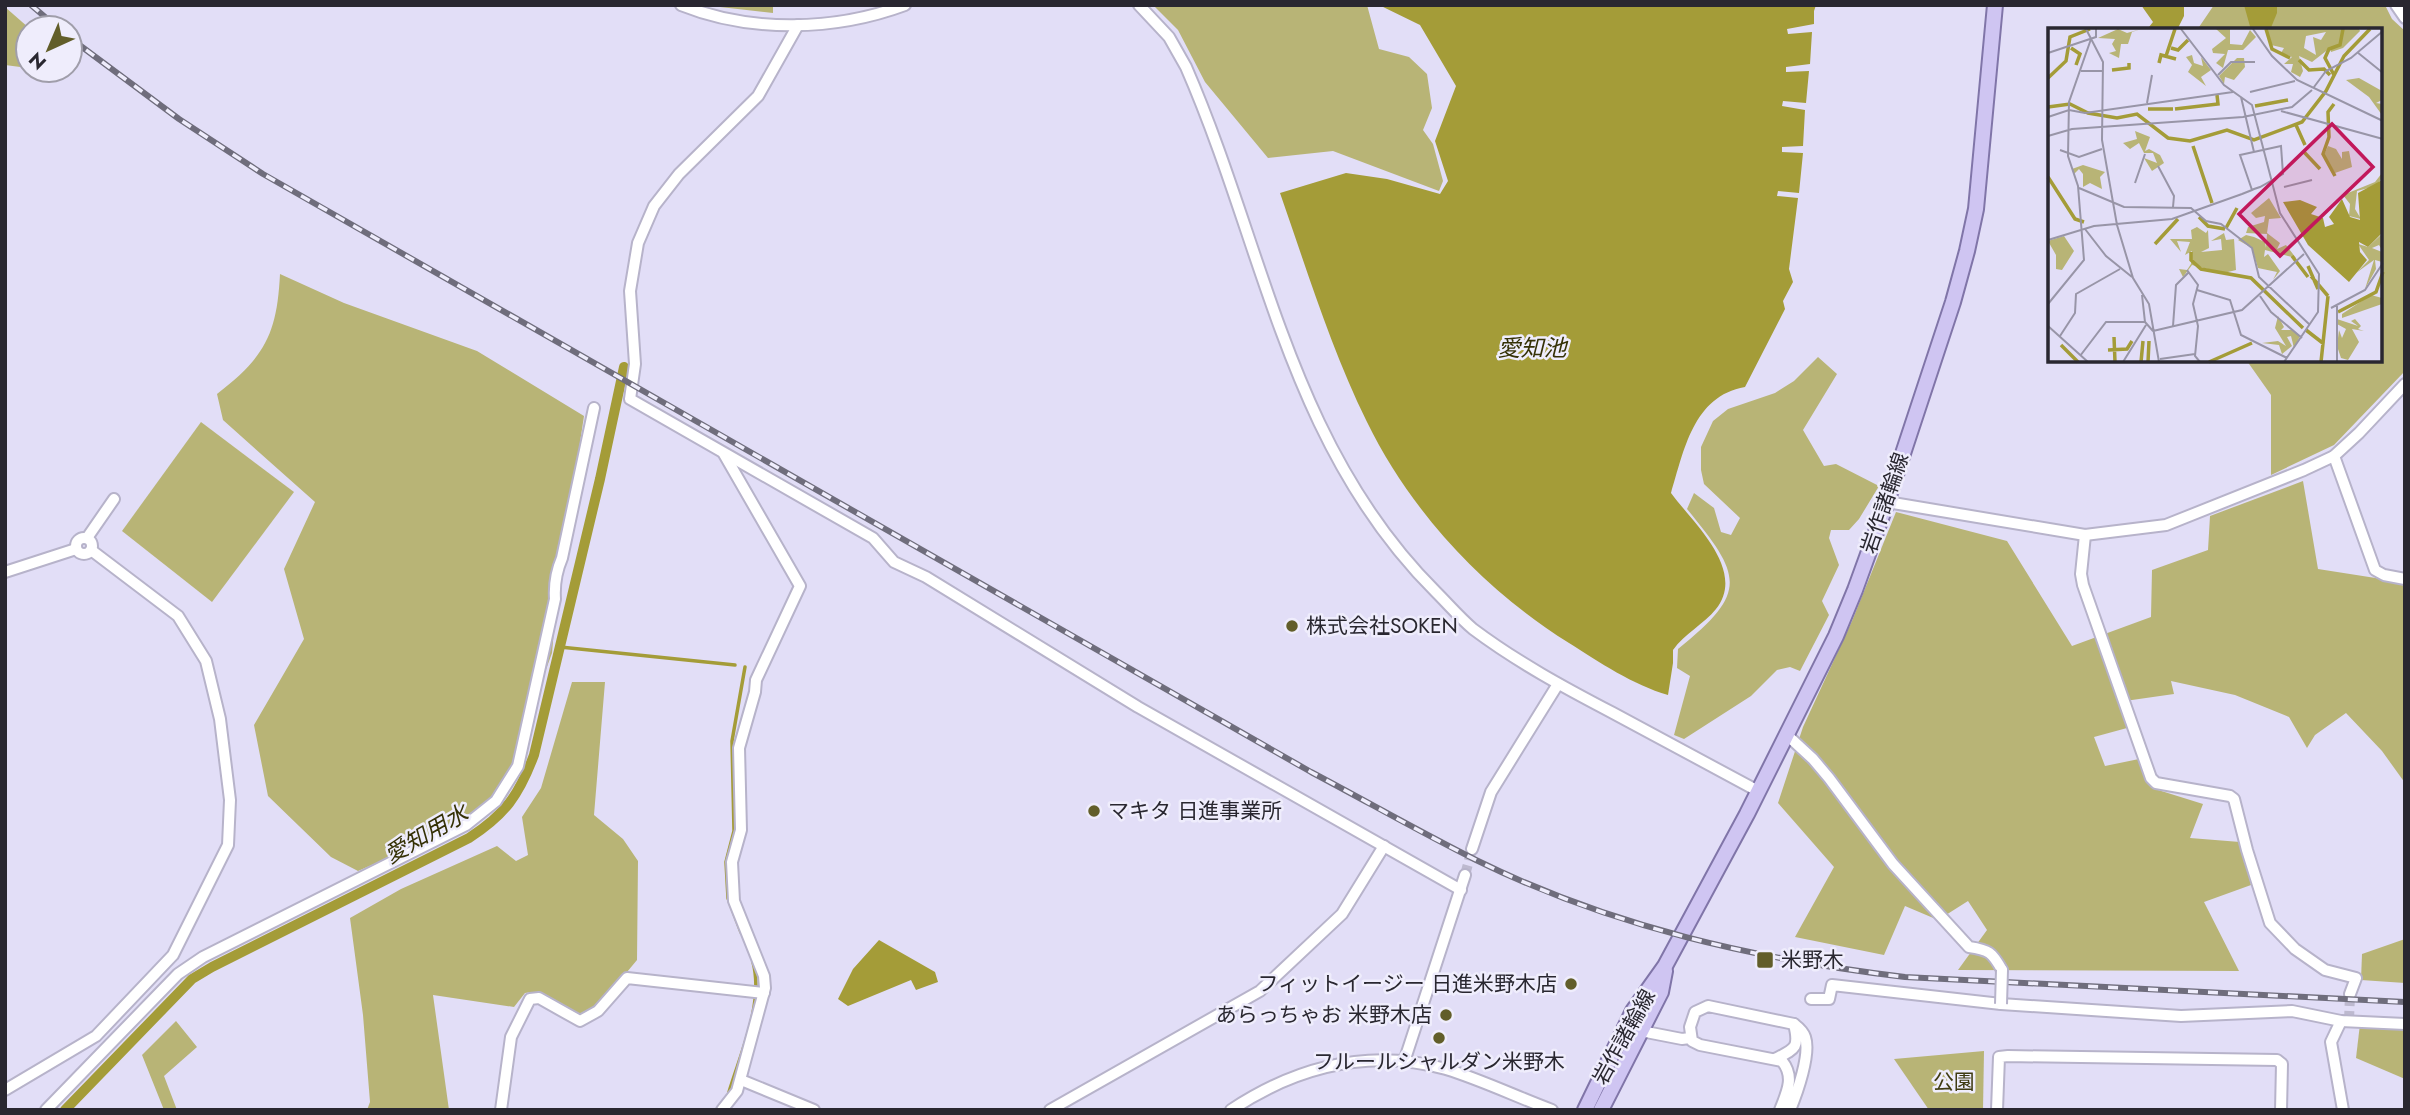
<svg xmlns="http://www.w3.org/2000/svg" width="2410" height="1115" viewBox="0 0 2410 1115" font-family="Jost,'Noto Sans JP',sans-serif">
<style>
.green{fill:#b8b476}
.water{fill:#a49c38}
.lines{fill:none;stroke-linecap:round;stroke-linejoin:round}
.stream{stroke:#a49c38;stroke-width:3.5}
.canal{stroke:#a49c38;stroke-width:10}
.minor-tunnel{stroke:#bdb9cf;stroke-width:10;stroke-dasharray:10 5;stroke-linecap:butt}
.minor-casing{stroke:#b7b3ca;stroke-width:14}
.major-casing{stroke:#8075a8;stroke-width:18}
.minor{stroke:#fff;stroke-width:10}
.major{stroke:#cfc5f2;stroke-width:14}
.rail-casing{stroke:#6f6d7c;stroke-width:6}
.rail{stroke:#efedfc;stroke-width:3.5;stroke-dasharray:10;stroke-linecap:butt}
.minor-bridge-casing{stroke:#b7b3ca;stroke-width:14;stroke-linecap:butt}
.minor-bridge{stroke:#fff;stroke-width:10}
.poi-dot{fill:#625e2a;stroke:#efedfc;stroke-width:2.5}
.labels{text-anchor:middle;stroke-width:5;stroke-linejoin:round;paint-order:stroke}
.street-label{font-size:21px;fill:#292730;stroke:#efedfc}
.poi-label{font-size:21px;fill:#292730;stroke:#efedfc;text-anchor:start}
.park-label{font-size:21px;fill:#3f3b12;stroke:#efedfc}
.water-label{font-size:23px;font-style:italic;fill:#353106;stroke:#efedfc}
.inset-river{fill:none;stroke:#a49c38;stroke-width:3.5}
.inset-road{fill:none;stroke:#9895a7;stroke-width:2}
.view{fill:#c2185b;fill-opacity:0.15;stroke:#c2185b;stroke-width:3.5}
.inset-edge{fill:none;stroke:#292730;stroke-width:3.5}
</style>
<rect width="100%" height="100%" fill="#e2def7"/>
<g class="green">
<path d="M715,5H773V13L720,7Z"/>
<path d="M1153,5H1367L1379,49L1409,57L1427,74L1432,108L1423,130L1433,144L1443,181L1439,191L1333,151L1268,158L1205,82L1178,30Z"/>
<path d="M2214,5H2385L2392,19L2405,31V371L2334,445L2271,475V395L2247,361L2380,360V30H2197Z"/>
<path d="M5,7L29,28L28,68L5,65Z"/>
<path d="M280,274L344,303L477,351L584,416L557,595L552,653L501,793L463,825L358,871L331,857L268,796L254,725L304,639L284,569L315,502L223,420L217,394C265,357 277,334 280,274Z"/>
<path d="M1818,357L1837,374L1803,430L1824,466L1836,464L1879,486L1859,519L1849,530H1831L1829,538L1839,565L1822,601L1829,615L1800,671L1790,667L1777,670L1751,696L1684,739L1674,735L1690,676L1677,668L1678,649C1749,592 1742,576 1687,509L1694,493L1714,508L1721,532L1731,535L1740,518L1704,484L1701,470V447L1713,421L1728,409L1775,393L1794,381Z"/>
<path d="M201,422L294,492L212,602L122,531Z"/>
<path d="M2303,481L2318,569L2401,582L2405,575V783L2382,751L2346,713L2315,735L2307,748L2289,717L2235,695L2171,681L2174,694L2118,702L2127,728L2094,737L2105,766L2139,759L2155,789L2203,804L2190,838L2240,842L2251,885L2204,902L2239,971L1958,970L1987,930L1968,901L1938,920L1905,906L1884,955L1795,937L1834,867L1778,803L1803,727L1852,621L1896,512L2007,541L2072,646L2151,617L2152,570L2208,550L2210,516Z"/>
<path d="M572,682H605L594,815L623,839L638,861L637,960L597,1008L579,1020L532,992L525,993L514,1007L433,995L449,1110H367L370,1102L363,1015L350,918L401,889L497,846L516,861L528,855L522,817L541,788Z"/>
<path d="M2405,939V983L2361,980L2362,954Z"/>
<path d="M176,1021L197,1047L164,1076L177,1110H164L142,1055Z"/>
<path d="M2360,1024L2405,1029V1079L2356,1058Z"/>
<path d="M1984,1051L1983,1110H1929L1894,1059Z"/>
</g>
<g class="water">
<path d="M1379,5H1816L1814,11V24L1787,29L1788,34L1812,32L1810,64L1786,67V72L1809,71L1806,103L1783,101L1782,106L1805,110L1803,146L1782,147V152L1803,153L1799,193L1778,191L1777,196L1798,198L1789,269L1793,282L1783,301L1785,309L1745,387C1693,396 1684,451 1671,493C1693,523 1747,570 1716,609C1704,624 1684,634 1673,650V663L1668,695C1633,685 1599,662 1569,643C1484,590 1411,512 1367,422C1331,349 1307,270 1280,193L1346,173L1387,179L1440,194L1448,181L1435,141L1456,86L1420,25Z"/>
<path d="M2141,5H2184V16L2177,30H2151L2149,27L2153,22Z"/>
<path d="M2244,5H2277V13L2270,30H2251Z"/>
<path d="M879,940L935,972L938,982L916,990L911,980L848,1006L838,999L853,969Z"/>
</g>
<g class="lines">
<g class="stream">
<path d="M560,647L735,665"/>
<path d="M741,932L728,898L726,862L734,831L732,741L745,667"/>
<path d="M729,1092C741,1052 764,1003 753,962"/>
</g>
<path class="canal" d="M65,1110L192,979L212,967L469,838C505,815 519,795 534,755L600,479L624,367"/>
<g class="minor-tunnel">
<path d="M1465,875L1472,849"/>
<path d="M2349,1021L2350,994"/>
</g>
<g class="minor-casing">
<g id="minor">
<path d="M681,5C751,33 835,31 905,5"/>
<path d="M1139,5L1169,37L1186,67C1265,248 1289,446 1436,592C1448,604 1460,618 1473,629C1517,662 1565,688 1613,713C1662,739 1710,765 1758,791"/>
<path d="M2396,5L2405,18"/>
<path d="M798,25L758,96L679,174L654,206L638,243L630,291L635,364L630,399L873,538L894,562L926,577L1138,707L1461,890"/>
<path d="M2334,456L2375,570L2384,575L2405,579"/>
<path d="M1887,502L2085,535L2166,525L2304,470L2334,456L2359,433L2405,384"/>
<path d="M2085,535L2081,574L2083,585L2151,778L2156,783L2230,796L2234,799L2247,850L2270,923L2295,949L2325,970L2356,978L2350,994"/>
<circle cx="84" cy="546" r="8"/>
<path d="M87,538L114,499"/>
<path d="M5,572L76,549"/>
<path d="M1787,735L1813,759L1829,778L1893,864L1969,947C1989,950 1992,952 2002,970"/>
<path d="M1472,849L1491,792L1558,684"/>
<path d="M1811,999H1829L1832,985L2001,1004L2181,1016L2292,1011L2341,1021L2405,1024"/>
<path d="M2341,1021L2331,1042L2343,1110"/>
<path d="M1641,1031L1682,1039L1690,1038"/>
<path d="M1775,1059C1795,1049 1800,1048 1794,1024"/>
<path d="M1404,1062L1465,875"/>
<path d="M741,1080L814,1110"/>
<path d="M5,1090L96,1036L173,955L228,845L230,800L220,719L206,661L178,616L91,550"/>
<path d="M46,1110L178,974L203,957L466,825L496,801L518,766L555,599C554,584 556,572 562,558L594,408"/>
<path d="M501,1110L511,1037L530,999L539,998L580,1021L598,1011L627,978L764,993"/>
<path d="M722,1110L737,1091L765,988L764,976L734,901L732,862L741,830L739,748L755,692L756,680L800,586L724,454"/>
<path d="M1050,1110L1260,991L1342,914L1384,846"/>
<path d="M1231,1110C1296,1067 1369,1048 1446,1069C1482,1080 1517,1097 1552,1110"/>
<path d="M1780,1110C1787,1092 1795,1077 1782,1061L1700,1045L1692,1041L1690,1027L1695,1012L1708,1006L1794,1024C1798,1027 1803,1031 1805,1037C1811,1054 1797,1093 1790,1110"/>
<path d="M1997,1110L1999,1057L2008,1056L2277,1060L2282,1064L2281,1110"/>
</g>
</g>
<g class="major-casing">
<g id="major">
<path d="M1585,1110L1633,1011L1665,966L1747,814L1836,636L1855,590L1887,502L1953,302L1967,251L1976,209L1995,5"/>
<path d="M1601,1110L1661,992L1665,971"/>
</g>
</g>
<use href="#minor" class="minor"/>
<use href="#major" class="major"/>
<g class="rail-casing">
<g id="rail">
<path d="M31,5L58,28"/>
<path d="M70,38L179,119L263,174L1311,772C1366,801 1420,832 1476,860C1612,927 1755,959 1905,977L2405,1002"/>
</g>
</g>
<use href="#rail" class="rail"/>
<g class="minor-bridge-casing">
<path id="minor-bridge" d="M2001,1004L2002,970"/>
</g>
<use href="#minor-bridge" class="minor-bridge"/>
</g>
<g class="poi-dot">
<circle cx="1292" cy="626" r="7"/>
<circle cx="1094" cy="811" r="7"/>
<rect x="1756" y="951" width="18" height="18" rx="3.5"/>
<circle cx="1571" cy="984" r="7"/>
<circle cx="1446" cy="1015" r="7"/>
<circle cx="1439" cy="1038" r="7"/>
</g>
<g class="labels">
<g class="street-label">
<text transform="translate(1885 503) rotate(-71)" y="7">岩作諸輪線</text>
<text transform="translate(1624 1037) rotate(-61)" y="7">岩作諸輪線</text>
</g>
<g class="poi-label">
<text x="1306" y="633">株式会社SOKEN</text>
<text x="1108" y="818">マキタ 日進事業所</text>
<text x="1781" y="967">米野木</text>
<text x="1557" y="991" text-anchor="end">フィットイージー 日進米野木店</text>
<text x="1432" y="1022" text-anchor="end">あらっちゃお 米野木店</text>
<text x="1439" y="1069" text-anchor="middle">フルールシャルダン米野木</text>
</g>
<g class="park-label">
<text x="1954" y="1089">公園</text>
</g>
<g class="water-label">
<text x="1532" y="356">愛知池</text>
<text transform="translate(426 834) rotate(-30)" y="8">愛知用水</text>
</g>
</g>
<g transform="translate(2048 28)">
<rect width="334" height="334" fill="#e2def7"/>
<path d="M70,1L79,5L93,1L84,4L80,16H73L71,30L61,25L68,23L64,16L67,11L50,10ZM168,1H182V16L194,17L202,2L208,9L195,22H180L175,40L168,35L177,26L165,25L164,21L178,10ZM219,1H311L312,3L295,20L283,24L282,20L264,34L251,28L255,43L252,49L243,44L245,36H236L244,29L233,25L236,20L223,17ZM278,4L273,12L265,9L268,27L256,20L258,8ZM144,27L146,35L155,38L153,29L163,42L153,49L158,58L140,44L144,37L138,29ZM189,30H196L197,39L186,52L177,49L176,56L171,48ZM311,50L334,63V72L328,75L334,76V87L321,69L298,52ZM87,103L102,109L97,123L101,121L112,127L116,135L104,143L96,130L109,135L105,125H96L91,115L82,121L75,115L89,111ZM280,118L288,121L294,131V124L301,123L304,139L287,145L276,127ZM35,137L57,144L52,149L54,161L42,155L35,159V146L31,141L26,146L24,141ZM334,145V150L328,158L309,163L307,181L313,191L301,188L302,176L295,167L327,154ZM221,170L233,190L221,191L219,205L232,215L229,221L238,217L248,230L217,222L216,229L220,226L232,243L225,252L229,244L210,240L204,220L190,212L198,207L206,209L217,214L218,220L219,206L198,205L200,199L216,194L217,188L208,190L203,185ZM149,199L158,205L160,202L161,220L153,224L174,222L173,211L163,213L176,205L178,212L186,211L188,242L176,245L144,237L135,249L131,241L139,242L143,236L144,223L137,227L142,214L129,213L133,224L122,211H144L143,202ZM334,206V222L331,217L324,220L334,224V234L327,232L328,241L317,261L326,232L308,245L321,232L310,216L320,219ZM16,208L26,223L14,242L8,241V227L0,213ZM323,267L334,270V276L294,290V286ZM230,288L236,299L233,302H244L252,308L246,320L243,308L239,309L244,318L234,326L231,317L214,315L230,313L238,318L227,300ZM289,291L310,298L303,293L307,291L313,298L310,301L316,303L304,301L311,314L300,332L293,330L289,318L291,302L294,310L298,301L289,296Z" fill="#b8b476" fill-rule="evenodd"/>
<path d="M334,152V205L320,219L311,214L312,224L319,232L301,254L260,217L235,174L252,172L269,179L263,186L275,190L277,199L286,196L281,189L294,171L302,189L312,192L310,165Z" fill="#a49c38"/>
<path class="inset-river" d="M218,1L224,21L242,30M23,20L32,26L28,37M123,20L130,22L140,12M118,28L127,1M251,32L261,42L276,41L282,47M111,35L113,27L128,31M64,42L81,40V35M286,47L277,30L281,21L292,17L295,1M0,50L18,33L22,9L42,1M286,76L280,84L281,109L275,126L287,148M207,78L240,72M0,79L22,76L40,85L69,90L89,86L120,110L142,113L179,102L206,112L254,94L278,63L296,28L322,1M100,81H125M127,81L170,76L169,67M248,97L257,117M145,118L164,175M256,124L272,141M0,149L27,191L36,194M151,189L160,198L177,201M178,200L189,180M107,216L130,191M143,224V232L153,241L203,250L255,300M244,228L260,249M260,238L270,261M263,248L280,268M290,284L328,264L335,244M258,302L276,316M66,309L67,334M13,317L30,334M60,322L79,321L84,313M93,334L95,313M100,334L101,313M161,334L204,315M273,334L280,268"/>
<path class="inset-road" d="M38,1L55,34L54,112L69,197L85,250L101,276L111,334M133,1L176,57L204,77L232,185L271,246L270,284L236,334M205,1L224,28L249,52L335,93M309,24L335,45M0,25L48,9V1M33,43H55M170,47L183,34H207M266,59L278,43L303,30L335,3M202,64L247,53M193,69L206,124M99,75L104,47M233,83L335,111M0,89L21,82L37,85L185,64M0,108L24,101L195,89L244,79L264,62M12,122L31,129L54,121M110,138L126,168L125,179M87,155L97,126M236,159L264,152M31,160L76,179L143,180L158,193L173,196L204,220L211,249L261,296M37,201L58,228L84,249M0,212L46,198L124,191L194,166L204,162L206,161L212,159L235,146L233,118L192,127L204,162M139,242L150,257L145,276L150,298L147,328L152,334M149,262L182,272L193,307L239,330M94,267L97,294L105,303M212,268L223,284L254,310M0,276L36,232L30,158L20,128L21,74L43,11M283,280L317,262L335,235M0,298L40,334M125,298L128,257L141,244M105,303L194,282L256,226M12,308L27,285L28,266L72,241M32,328L58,294H97M112,331L147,326M75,334L98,297M289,334V277"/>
<path class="view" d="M284,96L325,139L232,228L191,186Z"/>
<rect width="334" height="334" class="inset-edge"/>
</g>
<rect width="2410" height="1115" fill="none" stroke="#292730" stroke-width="14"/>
<g transform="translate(49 49) rotate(224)"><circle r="33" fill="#efedfc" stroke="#a09eaa" stroke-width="2"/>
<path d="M0-5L12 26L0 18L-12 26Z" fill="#625e2a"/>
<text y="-10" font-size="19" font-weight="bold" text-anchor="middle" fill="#292730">N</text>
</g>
</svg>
